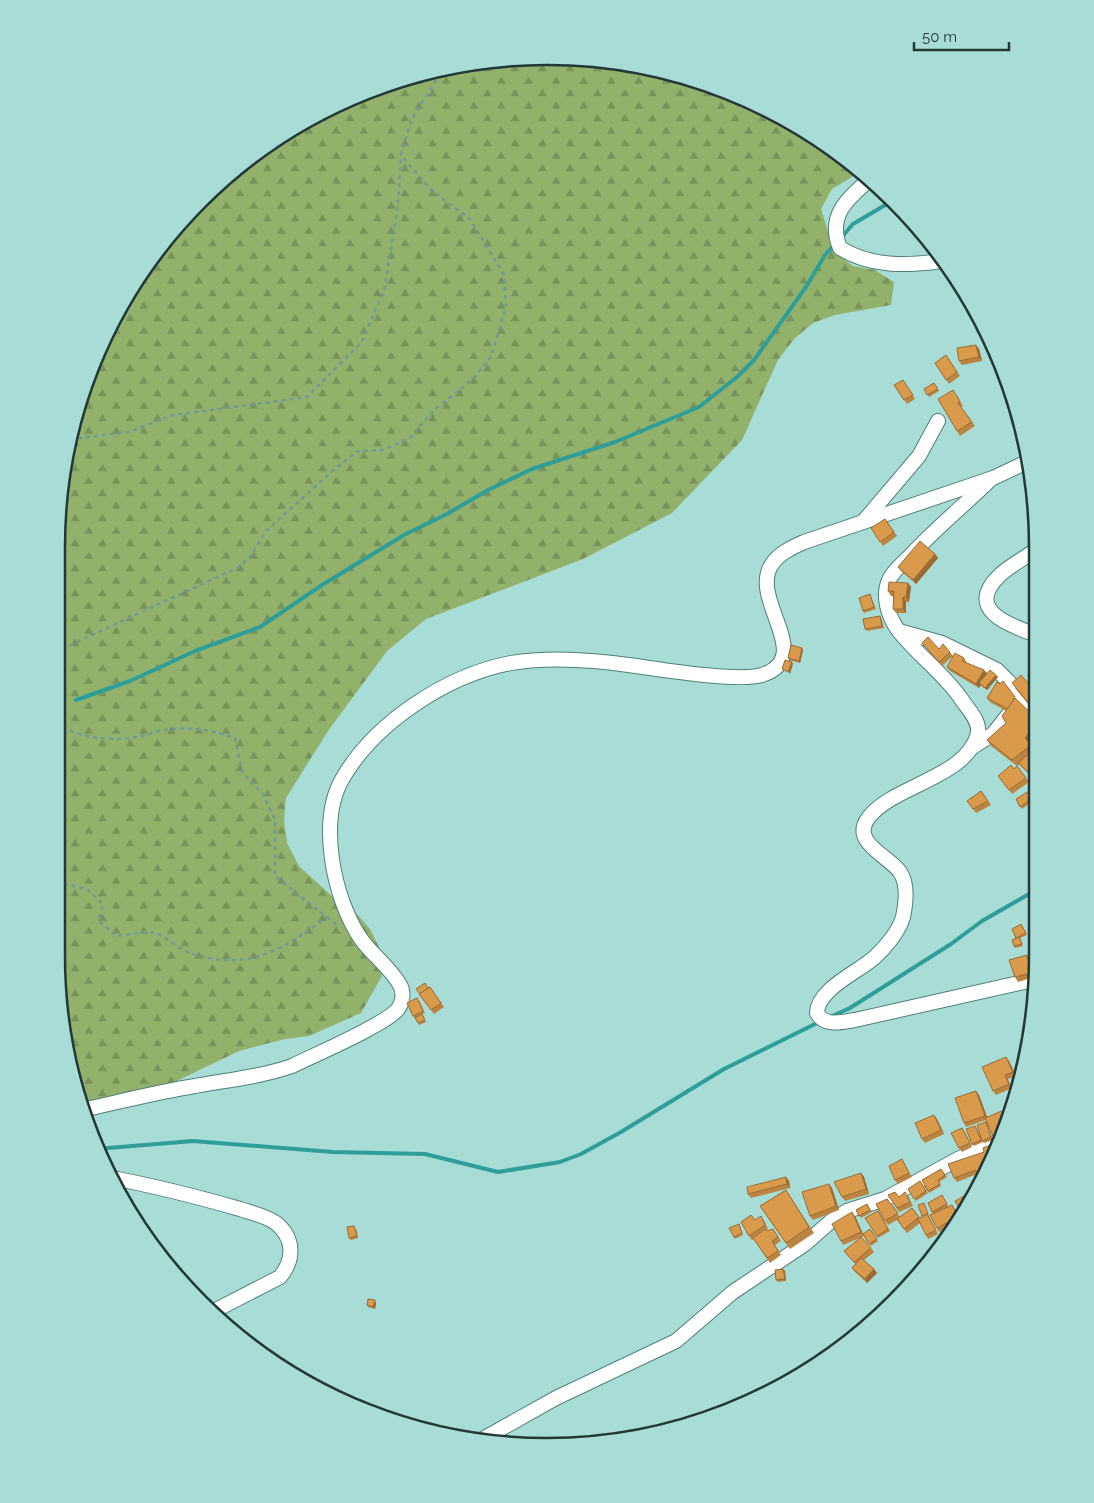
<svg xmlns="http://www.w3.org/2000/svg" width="1094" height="1503" viewBox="0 0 1094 1503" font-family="Raleway,sans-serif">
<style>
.forest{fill:url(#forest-firs)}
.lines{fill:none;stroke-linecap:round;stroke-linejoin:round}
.stream{stroke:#2f9e98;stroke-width:4}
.minor-casing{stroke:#4e807b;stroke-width:16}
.path{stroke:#719995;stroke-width:2.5;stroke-dasharray:4 4;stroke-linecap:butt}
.minor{stroke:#fff;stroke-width:14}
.wall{fill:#bb8441}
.shaded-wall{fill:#996c35}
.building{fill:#da9a4c;stroke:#996c35}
.rim{fill:none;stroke:#233837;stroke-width:2.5}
</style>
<defs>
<pattern id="forest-firs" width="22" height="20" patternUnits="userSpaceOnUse" patternTransform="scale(1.25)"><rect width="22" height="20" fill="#92b26c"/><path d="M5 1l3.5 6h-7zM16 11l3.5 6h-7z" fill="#77925a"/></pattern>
</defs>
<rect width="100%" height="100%" fill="#a7dcd7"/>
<path class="forest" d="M579,57L674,73L764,107L846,158L856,167L852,177L832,189L821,209L835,253L853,266L875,270L894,282L891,305L835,315L813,323L794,339L778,360L742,440L672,513L583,559L426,619L387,651L328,731L286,798L284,820L287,843L299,866L335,899L355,912L370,929L381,951L383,974L361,1013L309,1036L285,1039L239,1051L158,1090L94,1111L85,1120L73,1083L56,956V547L66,451L94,359L122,301L178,224L224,178L302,122L390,82L483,60Z"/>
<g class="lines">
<g class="stream">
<path d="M840,239L853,224L892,201"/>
<path d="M76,700L130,681L195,651L260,627L322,585L404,535L447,514L488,490L532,469L615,442L699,407L737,377L754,360L806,287L825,255L835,244"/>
<path d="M830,1017L850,1008L951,944L982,921L1036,890"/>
<path d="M96,1149L193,1141L333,1152L425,1154L498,1172L560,1162L581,1154L621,1132L724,1069L819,1022"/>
</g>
<g class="minor-casing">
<g id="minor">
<path d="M869,180C847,199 827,216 840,248C870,267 907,266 941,261"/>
<path d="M989,481C962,507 934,530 909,557C902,564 893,571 889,580C882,596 888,616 898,630C917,655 944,673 962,700C968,709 980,721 978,733C968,777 894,785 869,817C849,842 889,856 900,872C908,884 906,903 903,917C899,931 886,947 875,957C860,971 817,989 817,1013C824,1027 842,1022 855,1020L1037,979"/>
<path d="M863,522L919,456L938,421"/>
<path d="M1034,551C1022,560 1009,566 999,576C965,609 1008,625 1034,634"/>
<path d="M899,631L942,643L997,670L1009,682L1021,699L1035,712"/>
<path d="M971,748L993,734L1008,715"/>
<path d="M82,1110C119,1102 157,1092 195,1086C228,1080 260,1077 292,1066C314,1055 385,1025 398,1009C403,1002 404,992 400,985C390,967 372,955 361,939C333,898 317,819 344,776C377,721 448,675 511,663C552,656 596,660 636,666C665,670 737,682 762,675C817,657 748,599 772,564C779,553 793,547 804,542L993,478L1029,461"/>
<path d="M112,1178C155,1186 198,1197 240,1209C252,1213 266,1216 276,1223C294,1238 295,1259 280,1277L212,1312"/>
<path d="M481,1440L556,1398L676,1341L733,1292L805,1244L830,1222L847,1211L885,1199L958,1159L999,1141"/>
</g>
</g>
<g class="path">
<path d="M70,437L80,438L129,432L173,415L307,397L361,343L384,291L398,206L401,156"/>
<path d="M56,654L79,641L239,567L251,556L266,531L336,468L358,451L382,450L409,439L434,410L472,380L491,357L506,307L504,275L470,219L431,190L401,155L411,121L442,70"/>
<path d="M56,723C75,737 107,741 130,738C144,737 157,730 171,729C193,727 215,731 235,738L242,772L263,794L275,820V876L338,926"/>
<path d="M56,882L87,889L103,904L99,921L116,936C127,935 143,931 154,933C166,936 176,947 187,952C246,973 281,951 327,917"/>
</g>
<use href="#minor" class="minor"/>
</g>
<g class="wall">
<path d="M976,345L979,349L982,361L962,365L959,361Z"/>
<path d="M946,355L960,376L949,384L935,363Z"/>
<path d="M903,380L915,399L907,404L894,385Z"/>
<path d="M934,383L939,391L929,397L924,389Z"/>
<path d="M956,394L963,406L961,407L975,426L960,436L957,431Z"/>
<path d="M885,519L897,536L883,546L871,528Z"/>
<path d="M935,554L938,558L916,584L901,571L898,567Z"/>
<path d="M908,583L911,587L909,602H906V613H896L893,609L894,596H891L888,591Z"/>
<path d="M871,597L876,609L864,613L863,611Z"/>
<path d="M880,616L881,618L884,628L867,631L865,629Z"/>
<path d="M922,643L950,652L953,656L942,666Z"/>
<path d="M803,650L800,663L789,660L788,658Z"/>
<path d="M964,658L967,663L984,670L987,674L998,677L987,690L980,685L979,688L950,671L947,667Z"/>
<path d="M997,682L1030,743L1035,751V778L1034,779L1019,764L1017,766L1029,782L1012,794L998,776L1014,769L1017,766L991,746L987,740L1006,723V711L990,702L987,698Z"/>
<path d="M1035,685V709L1028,704L1015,688Z"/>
<path d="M981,791L991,805L976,813L967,801Z"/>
<path d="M1035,795L1036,799L1022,809L1016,799Z"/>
<path d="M1021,924L1027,935L1020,938L1023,946L1015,948L1014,946Z"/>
<path d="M1030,959L1034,977L1018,982L1015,977Z"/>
<path d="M430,987L444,1007L434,1014L419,994Z"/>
<path d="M419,1000L425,1013L414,1018L413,1016Z"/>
<path d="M422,1014L426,1022L419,1025L418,1023Z"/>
<path d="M1009,1061L1016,1076L1008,1079L1012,1088L996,1095L993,1091Z"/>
<path d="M976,1091L979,1095L987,1117L1011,1111L1000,1138L995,1140L993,1136L986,1120L966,1127L964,1123Z"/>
<path d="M937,1119L944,1134L925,1143L922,1139Z"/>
<path d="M986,1122L993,1140L984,1143L982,1141Z"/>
<path d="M976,1128L983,1142L974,1146L972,1144Z"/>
<path d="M965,1132L972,1147L962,1152L959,1148Z"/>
<path d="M999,1142L987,1173L982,1182L977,1174L957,1182L954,1178L984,1152Z"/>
<path d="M902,1159L912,1177L898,1184L895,1180Z"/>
<path d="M941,1169L947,1177L939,1182L941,1186L929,1193L922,1180Z"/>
<path d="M861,1173L864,1177L869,1194L845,1201L842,1197Z"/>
<path d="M786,1177L789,1181L790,1188L751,1198L748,1194Z"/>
<path d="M920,1181L928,1193L916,1201L908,1189Z"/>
<path d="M829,1184L832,1188L839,1210L813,1220L810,1216Z"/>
<path d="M786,1190L814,1233L790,1249L760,1206Z"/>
<path d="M888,1195L899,1197L908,1196L913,1206L899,1212Z"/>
<path d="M942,1195L948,1206L955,1209L959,1218L955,1224L939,1232L937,1228L933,1214L928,1203Z"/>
<path d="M887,1199L900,1217L912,1208L920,1218L923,1217L922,1216L925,1205L929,1216L938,1234L928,1239L920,1223L907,1233L897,1220L888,1225L885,1221Z"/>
<path d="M867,1204L872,1212L861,1218L856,1210Z"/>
<path d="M878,1211L890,1231L878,1238L865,1218Z"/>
<path d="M855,1216L863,1234L870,1229L878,1241L871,1246L864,1236L843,1245L841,1241Z"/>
<path d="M755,1220H764L768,1229L766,1230L767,1231L776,1233L781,1241L775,1245L781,1255L770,1263L754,1239L752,1240L749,1236Z"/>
<path d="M740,1226L743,1235L735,1239L734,1237Z"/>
<path d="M356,1228L358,1238L351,1240L349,1238Z"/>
<path d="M871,1248L874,1252L864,1260L874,1269L877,1273L867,1283L855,1272L852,1268L855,1264L844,1251Z"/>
<path d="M783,1269L785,1271L786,1281L778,1282L776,1280Z"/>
<path d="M376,1303L375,1309L368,1307L367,1305Z"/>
</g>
<g class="shaded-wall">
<path d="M976,345L979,349L982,361L979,357Z"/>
<path d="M935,554L938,558L916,584L913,580Z"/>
<path d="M908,583L911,587L909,602L906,597Z"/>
<path d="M903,597L906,602V613L903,609Z"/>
<path d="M802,648L803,650L800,663L799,661Z"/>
<path d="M792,662L793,664L790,674L788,672Z"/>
<path d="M984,670L987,674L979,688L976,684Z"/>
<path d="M996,675L998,677L987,690L985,688Z"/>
<path d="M1035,725V736L1029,744L1025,738Z"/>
<path d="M1027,955L1030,959L1034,977L1031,973Z"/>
<path d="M1006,1057L1009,1061L1016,1076L1013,1072Z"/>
<path d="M976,1091L979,1095L988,1120L985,1116Z"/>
<path d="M934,1115L937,1119L944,1134L941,1130Z"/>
<path d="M861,1173L864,1177L869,1194L866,1189Z"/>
<path d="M786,1177L789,1181L790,1188L787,1184Z"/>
<path d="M829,1184L832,1188L839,1210L836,1206Z"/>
<path d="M852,1212L855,1216L864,1236L861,1232Z"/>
<path d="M783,1269L785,1271L786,1281L785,1279Z"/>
<path d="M874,1269L877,1273L867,1283L865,1279Z"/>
<path d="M375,1300L376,1303L375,1309L373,1307Z"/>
</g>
<g class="building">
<path d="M976,345L979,357L959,361L957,348Z"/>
<path d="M946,355L957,372L946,380L935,363Z"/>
<path d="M903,380L913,395L904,400L894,385Z"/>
<path d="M934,383L938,389L927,395L924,389Z"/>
<path d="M953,390L960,401L958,403L972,422L957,431L938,399Z"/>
<path d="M885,519L894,532L880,542L871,528Z"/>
<path d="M920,541L935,554L913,580L898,567Z"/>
<path d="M889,582L908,583L906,597H903V609H893L894,591H888Z"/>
<path d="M870,594L874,607L863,611L859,598Z"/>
<path d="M880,616L882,626L865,629L863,619Z"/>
<path d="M928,637L939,649L943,644L950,652L939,662L922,643Z"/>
<path d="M791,645L802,648L799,661L788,658Z"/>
<path d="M955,653L964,658L962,661L984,670L976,684L947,667Z"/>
<path d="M785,660L792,662L788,672L782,669Z"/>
<path d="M990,670L996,675L985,688L979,683Z"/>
<path d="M1021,675L1027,682L1031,680L1035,685L1032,688L1035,691V707L1026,700L1012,683Z"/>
<path d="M1003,681L1015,697L1008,709L987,698L997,682L1000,684Z"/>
<path d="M1015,698L1035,717V725L1025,738L1031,745L1012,760L987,740L1006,723L1002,716Z"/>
<path d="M1035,739V745L1032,742Z"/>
<path d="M1033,750L1035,751V771L1031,775L1018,763Z"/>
<path d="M1011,765L1014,769L1017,766L1026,778L1009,790L998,776Z"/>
<path d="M1032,789L1036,796L1020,807L1016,799Z"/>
<path d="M981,791L988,801L973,809L967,801Z"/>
<path d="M1021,924L1026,933L1016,938L1012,929Z"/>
<path d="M1019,937L1022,944L1014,946L1012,940Z"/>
<path d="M1036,950L1037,961L1034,962L1029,954Z"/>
<path d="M1027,955L1031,973L1015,977L1009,960Z"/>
<path d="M425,983L428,988L420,994L416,989Z"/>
<path d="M430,987L441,1003L431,1010L419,994Z"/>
<path d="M417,998L423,1011L413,1016L407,1003Z"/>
<path d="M422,1014L425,1020L418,1023L415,1018Z"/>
<path d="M1006,1057L1013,1072L1005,1075L1009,1084L993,1091L982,1067Z"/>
<path d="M1022,1080L1020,1086L1018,1081Z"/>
<path d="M976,1091L985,1116L964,1123L955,1098Z"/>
<path d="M1009,1108L1010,1112L1003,1132L993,1136L985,1118Z"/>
<path d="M934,1115L941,1130L922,1139L915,1123Z"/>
<path d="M986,1122L991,1137L982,1141L977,1125Z"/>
<path d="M975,1126L981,1140L972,1144L966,1129Z"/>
<path d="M962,1128L970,1143L959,1148L951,1133Z"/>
<path d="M998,1142L992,1160L987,1162L989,1167L985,1176L979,1178L976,1170L954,1178L948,1164L984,1152L983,1148Z"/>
<path d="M902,1159L909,1173L895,1180L889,1166Z"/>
<path d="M941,1169L945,1175L938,1180L940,1184L928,1191L922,1180Z"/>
<path d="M861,1173L866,1189L842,1197L834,1182Z"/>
<path d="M786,1177L787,1184L748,1194L747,1187Z"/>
<path d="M920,1181L926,1191L914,1199L908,1189Z"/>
<path d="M829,1184L836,1206L810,1216L802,1192Z"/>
<path d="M786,1190L809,1227L786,1243L760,1206Z"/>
<path d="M973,1191L974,1193L962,1213L955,1201Z"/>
<path d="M895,1192L899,1197L905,1192L910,1202L897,1208L888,1195Z"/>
<path d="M942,1195L947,1204L932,1212L928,1203Z"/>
<path d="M887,1199L898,1213L885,1221L876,1204Z"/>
<path d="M924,1203L928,1214L922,1216L918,1205Z"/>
<path d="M867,1204L870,1210L859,1216L856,1210Z"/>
<path d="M952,1205L958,1217L937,1228L930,1215Z"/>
<path d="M912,1208L919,1217L904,1229L897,1219Z"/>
<path d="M878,1211L888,1229L877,1236L865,1218Z"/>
<path d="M852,1212L861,1232L841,1241L832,1224Z"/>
<path d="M927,1214L936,1230L926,1235L918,1219Z"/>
<path d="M751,1215L755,1220L761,1216L765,1225L749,1236L741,1222Z"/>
<path d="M739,1224L742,1233L734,1237L729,1228Z"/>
<path d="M354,1226L357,1236L349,1238L347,1227Z"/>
<path d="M765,1229L767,1231L773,1229L778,1237L772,1241L778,1251L767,1258L753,1238Z"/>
<path d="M870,1229L877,1239L869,1244L863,1234Z"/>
<path d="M861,1237L871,1248L854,1262L844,1251Z"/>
<path d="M861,1258L874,1269L865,1279L852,1268Z"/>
<path d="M783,1269L785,1279L776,1280L775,1270Z"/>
<path d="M368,1299L375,1300L373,1307L367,1305Z"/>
</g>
<path d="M0 0H1094V1503H0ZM547 65H547A482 482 0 0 1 1029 547V956A482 482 0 0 1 547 1438H547A482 482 0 0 1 65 956V547A482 482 0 0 1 547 65Z" fill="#a7dcd7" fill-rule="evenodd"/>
<path class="rim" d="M547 65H547A482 482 0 0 1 1029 547V956A482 482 0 0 1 547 1438H547A482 482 0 0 1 65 956V547A482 482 0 0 1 547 65Z"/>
<path d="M914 42v8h95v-8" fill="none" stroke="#233837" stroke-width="2.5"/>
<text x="922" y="42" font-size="15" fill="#233837" stroke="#a7dcd7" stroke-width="4" paint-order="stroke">50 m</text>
</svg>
